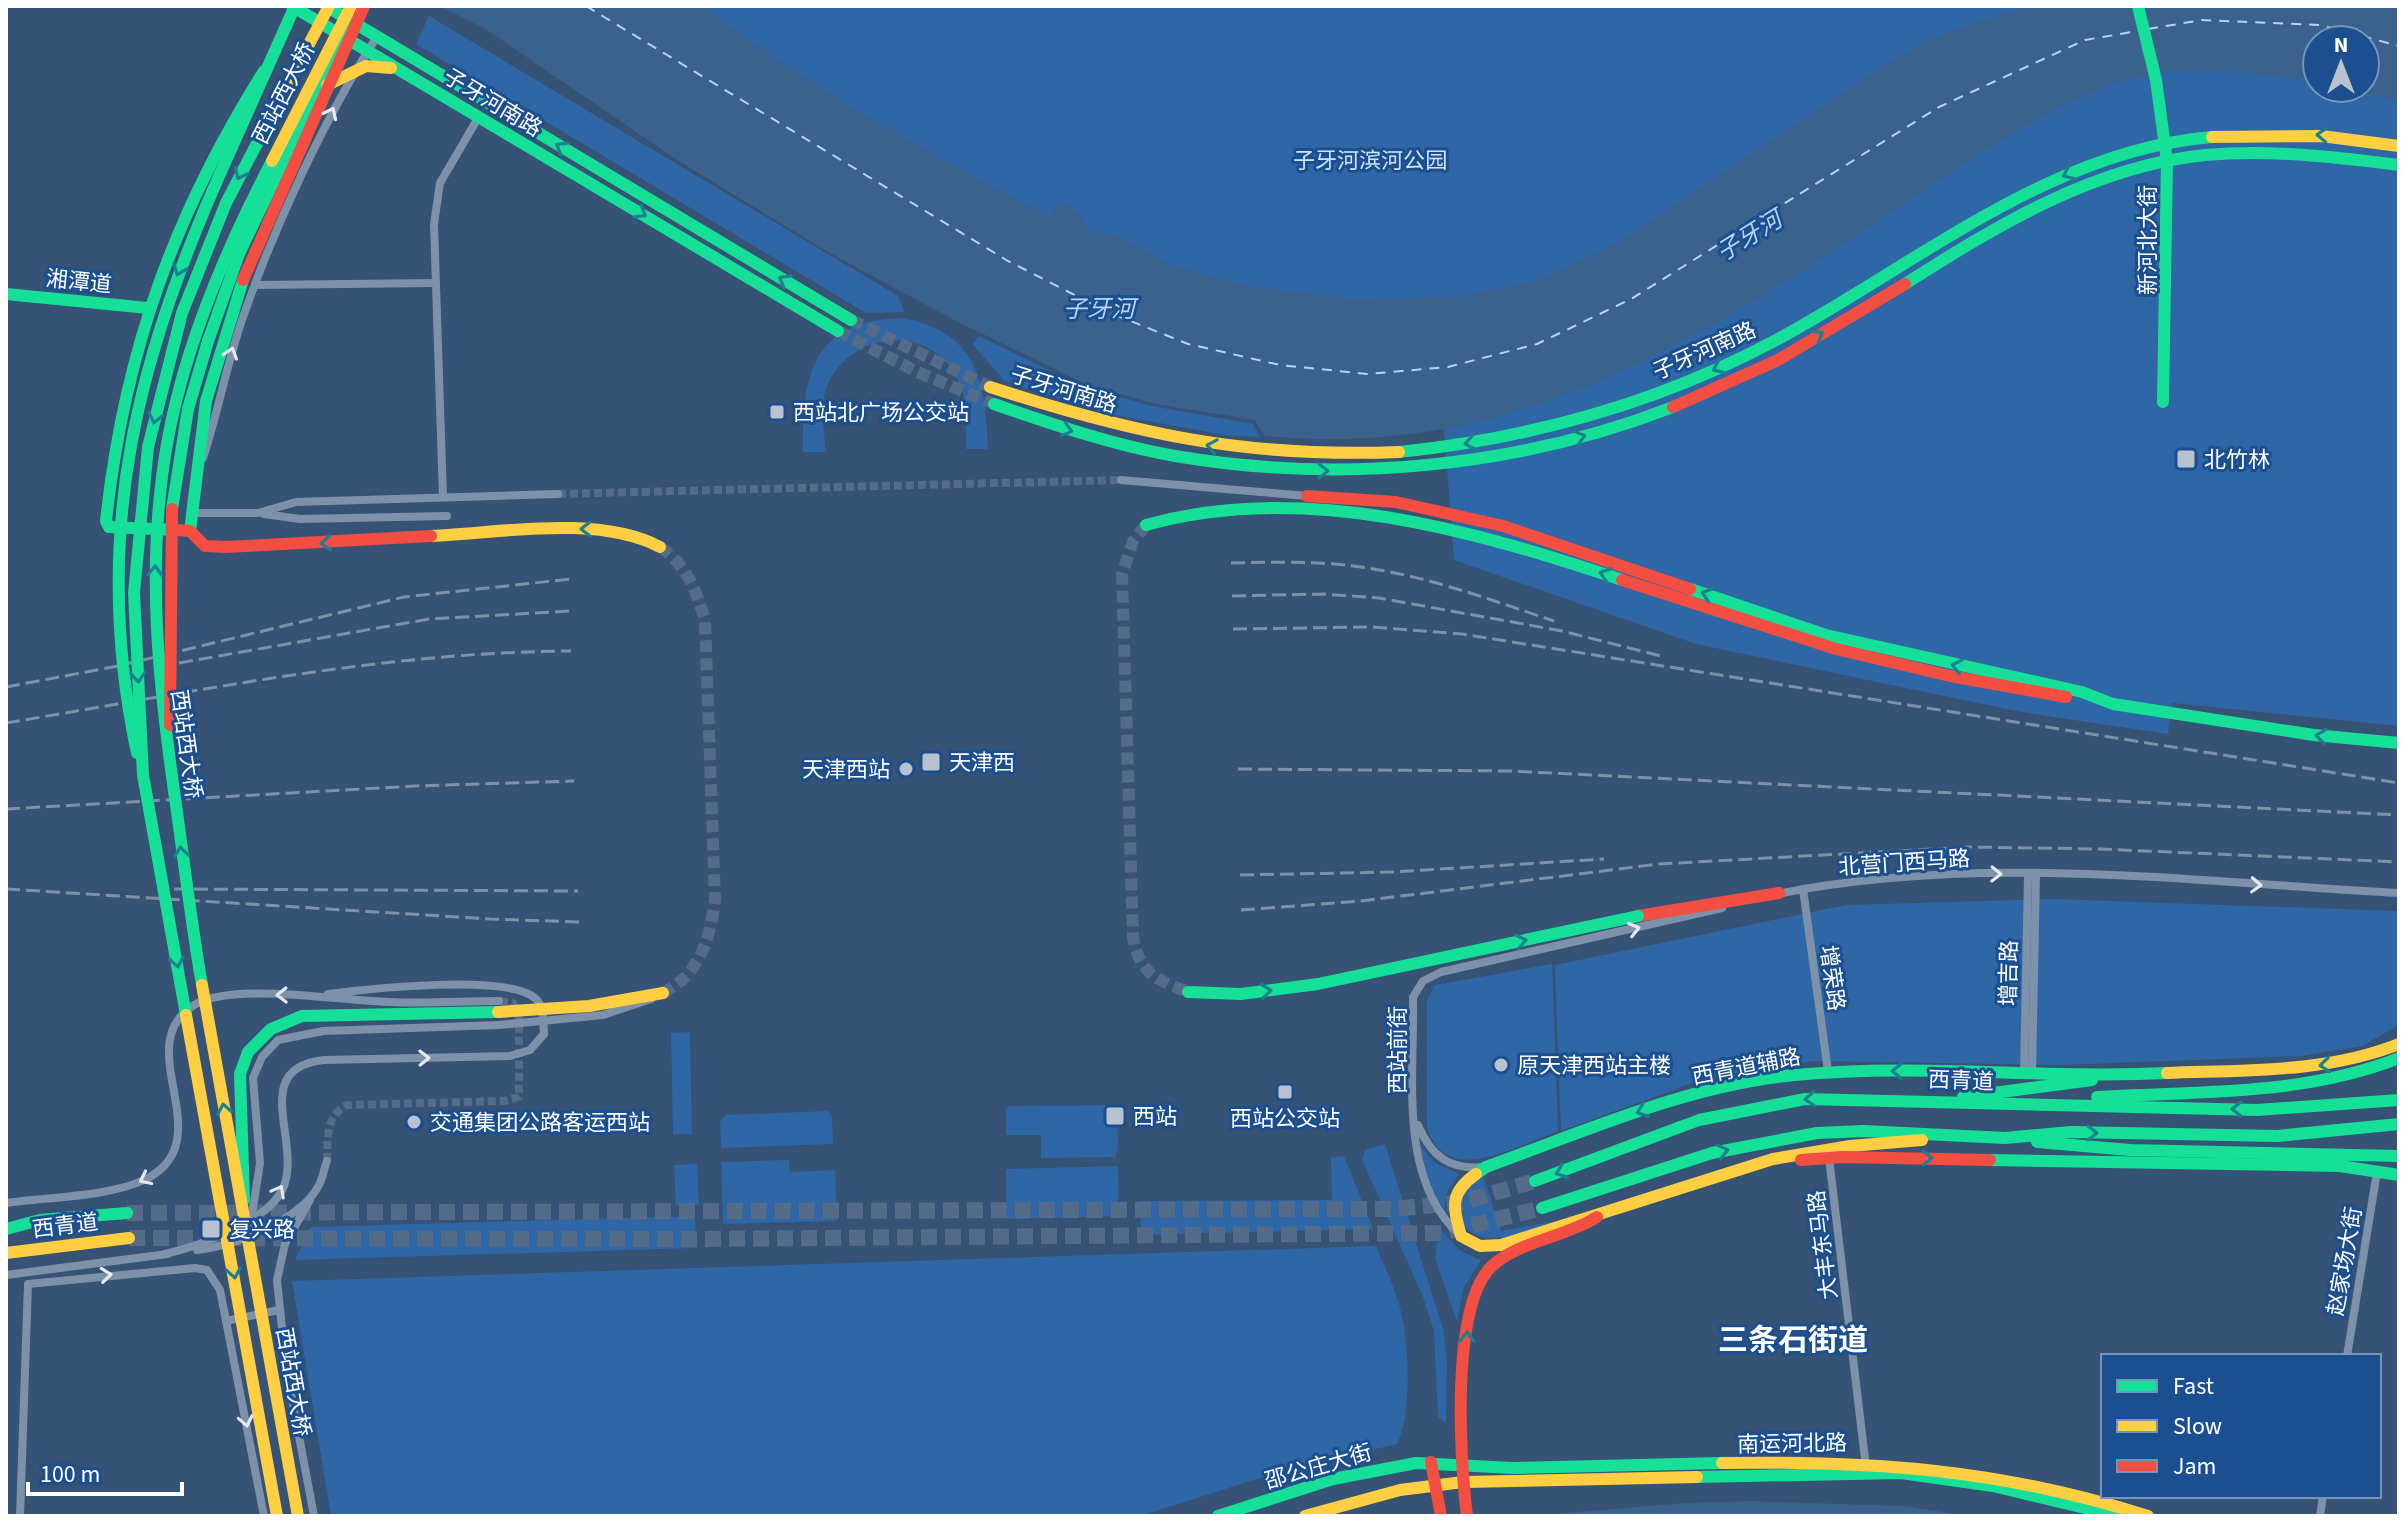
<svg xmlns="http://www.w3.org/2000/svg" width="2405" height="1522" viewBox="0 0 2405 1522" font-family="'Source Sans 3','Noto Sans SC',sans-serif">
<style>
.green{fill:#2f66a5}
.water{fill:#3b618d}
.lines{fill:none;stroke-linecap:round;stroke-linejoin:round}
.ferry{stroke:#b5d3f5;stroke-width:2;stroke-dasharray:10 8;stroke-linecap:butt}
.street-tunnel{stroke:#546c89;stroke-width:8;stroke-dasharray:8 4;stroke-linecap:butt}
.secondary-tunnel{stroke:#546c89;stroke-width:12;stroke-dasharray:12 6;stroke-linecap:butt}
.highway-tunnel{stroke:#546c89;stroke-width:16;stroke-dasharray:16 8;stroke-linecap:butt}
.street{stroke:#7d92a8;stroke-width:8}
.fast{stroke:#16e098;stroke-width:12}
.slow{stroke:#ffcf43;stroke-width:12}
.jam{stroke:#f24e42;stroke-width:12}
.rail{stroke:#7e92a7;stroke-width:3;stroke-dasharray:14 6;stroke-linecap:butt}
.street-bridge{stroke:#7d92a8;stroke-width:8}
.fast-bridge{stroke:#16e098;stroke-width:12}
.slow-bridge{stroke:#ffcf43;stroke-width:12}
.jam-bridge{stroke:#f24e42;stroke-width:12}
.oneway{stroke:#e5e9ee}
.oneway2{stroke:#198292}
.poi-dot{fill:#b9c2ce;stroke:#1b4f8f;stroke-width:3}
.labels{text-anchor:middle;stroke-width:6;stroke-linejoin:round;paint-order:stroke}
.street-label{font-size:22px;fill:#fff;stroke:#1b4f8f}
.park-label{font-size:22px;fill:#cfe3fa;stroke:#1b4f8f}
.poi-label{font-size:22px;fill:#fff;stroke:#1b4f8f;text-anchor:start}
.water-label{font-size:24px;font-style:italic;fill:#b5d3f5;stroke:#1b4f8f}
.district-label{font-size:30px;font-weight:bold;fill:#fff;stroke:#1b4f8f}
</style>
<rect width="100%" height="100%" fill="#365274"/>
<g class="green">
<path d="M668,6H2074L1585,279L1321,317L951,197Z"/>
<path d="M429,16L898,296L905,312L866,313L416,44Z"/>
<path d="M2177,64L2317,71V88L2399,91V726L2172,703L2168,734L2021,712L1696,644L1454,560L1443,415L2025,111Z"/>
<path d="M903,318C978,332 986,383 988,449H966C966,425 969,398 956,376C924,318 839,335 824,396C820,413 825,435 826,452H803C802,376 811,320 903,318Z"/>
<path d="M979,336L1081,386L1152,406L1253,424L1260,437L1225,435L1104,413L1005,381L972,344Z"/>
<path d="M2055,899L2399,911V1025L2362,1046L2301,1056L2061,1065L1813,1061L1695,1082L1561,1131L1555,965L1846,905Z"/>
<path d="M1552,964L1558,1131C1518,1145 1443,1191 1427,1125V1000L1435,985Z"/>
<path d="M690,1032L692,1134H673L671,1033Z"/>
<path d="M1112,1105L1117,1110L1118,1148L1115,1157L1041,1158V1135H1006V1109L1010,1106Z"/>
<path d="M828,1111L832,1117L833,1144L721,1148L720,1121L726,1115Z"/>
<path d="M1385,1144L1443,1329L1447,1362L1446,1422L1438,1418L1434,1331L1423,1297L1362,1160L1365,1150Z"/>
<path d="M1420,1145L1435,1163L1459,1174L1447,1192L1444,1210L1429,1184Z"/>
<path d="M1344,1156L1373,1229L1141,1235L1140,1201L1332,1200L1331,1157Z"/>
<path d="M789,1160L790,1172L835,1170L837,1221L723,1224L721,1162Z"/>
<path d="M697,1164L699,1205H676L674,1165Z"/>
<path d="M1118,1166L1119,1216L1007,1219L1006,1169Z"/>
<path d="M1483,1177L1501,1231L1566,1219C1537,1227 1491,1252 1466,1228C1455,1207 1460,1185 1483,1177Z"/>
<path d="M695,1216L696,1248L295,1260L311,1227Z"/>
<path d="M1439,1228L1461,1251L1481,1260L1464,1287L1457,1321L1435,1258Z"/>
<path d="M1376,1246C1384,1265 1393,1284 1399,1304C1409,1338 1413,1412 1397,1444L1282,1471L1140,1516H331L292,1281Z"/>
</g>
<g class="water">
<path d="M439,6H708L711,12C816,94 934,155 1051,218L1061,200L1080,215L1091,233L1117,235L1165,263L1246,286L1351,299L1459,297L1538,281L1614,245L1875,71L1925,42L1975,23L2031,6H2399V101L2339,88H2365V40H2317V83C2272,74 2219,69 2172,72C2083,77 1982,153 1909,201C1841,244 1774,291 1703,330C1560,409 1430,451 1264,436L1255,420L1156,404L1085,384L956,321L828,252L677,160L487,30Z"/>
<path d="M1749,1501L1904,1506L1969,1516H1527L1685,1503Z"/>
</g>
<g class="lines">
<g class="ferry">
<path d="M586,6L1008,261L1108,312L1188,344L1280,365L1367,374L1448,367L1537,344L1631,299L1939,107L2085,40L2138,31"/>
<path d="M2148,29L2202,20L2321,25L2399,46"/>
</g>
<g class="street-tunnel">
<path d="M558,494L1121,480"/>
<path d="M327,1161C328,1139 325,1116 347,1105L504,1101L519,1097V1017L513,1003L499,1001"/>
</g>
<g class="secondary-tunnel">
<path d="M851,320L990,387"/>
<path d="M838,331L917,372L994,404"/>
<path d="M1146,525L1133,541L1122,574L1133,936C1138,972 1156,980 1188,992"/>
<path d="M660,547C687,565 697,592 705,621L715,899C710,938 701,973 663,993"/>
</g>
<g class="highway-tunnel">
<path d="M127,1213L1393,1209L1463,1202L1535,1181"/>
<path d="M129,1238L697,1239L1441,1233L1542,1208"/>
</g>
<g class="street">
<path d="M255,285L435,283"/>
<path d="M203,458C218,412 227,363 243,317C275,225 325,117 378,35"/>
<path d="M1121,480L1307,496"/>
<path d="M443,497L434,224L440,183L478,118"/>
<path d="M193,513H258L296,502L558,494"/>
<path d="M264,514L300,519L447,516"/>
<path d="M1803,889L1828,1071"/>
<path d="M1777,894C1980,853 2194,882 2399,893"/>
<path d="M2024,1073L2028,875"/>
<path d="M2032,1073L2036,875"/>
<path d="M1418,1125C1431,1156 1449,1170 1483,1167"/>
<path d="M1829,1158L1866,1467"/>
<path d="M310,1200L285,1244L277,1280L286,1367L314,1516"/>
<path d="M6,1203C46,1197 108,1197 144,1180C226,1141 125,1044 196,1004C235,982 343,1001 389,1002C426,1004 463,1001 499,1001"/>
<path d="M251,1221L260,1163L253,1078L262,1057L278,1040L323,1031L499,1025"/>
<path d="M1460,1235C1397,1179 1415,1074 1413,997L1423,981L1441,972L1722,908"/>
<path d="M197,1250C234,1246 301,1220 319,1185C323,1178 324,1168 327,1161"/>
<path d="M165,1254C199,1246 271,1221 284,1186C301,1140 249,1068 324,1060L510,1056L530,1050L544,1034C543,1021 545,1008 536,999C510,973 367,989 328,994"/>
<path d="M6,1275L168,1254"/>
<path d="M226,1321L279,1310"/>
<path d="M2347,1356L2377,1172"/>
<path d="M20,1516L28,1284L195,1268L207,1270L220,1290L264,1516"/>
<path d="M2320,1516L2323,1496"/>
</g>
<g class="fast">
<path d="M292,6L838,331"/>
<path d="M326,6L851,320"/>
<path d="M2138,6L2156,80L2167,161L2163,402"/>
<path d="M232,147L295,6"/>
<path d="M1905,284C1996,226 2094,166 2205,155C2269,149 2335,157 2399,165"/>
<path d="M6,294L148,308"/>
<path d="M208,341L239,254L346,30"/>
<path d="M994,404C1054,425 1113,445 1175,456C1341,484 1516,468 1673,407"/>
<path d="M1399,452C1532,438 1662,402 1780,338C1918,263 2051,150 2212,137"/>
<path d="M176,530L109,527L106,521C124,353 174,214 264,71"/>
<path d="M190,531L206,401L243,280"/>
<path d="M1963,1097L2092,1080"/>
<path d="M2097,1097C2198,1091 2303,1096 2399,1058"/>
<path d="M2037,1142L2130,1150L2399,1156"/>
<path d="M1990,1160L2340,1166L2399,1175"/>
<path d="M1476,1174L1486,1167C1586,1131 1688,1085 1795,1075C1918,1063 2043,1079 2167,1073"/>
<path d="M1535,1181L1699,1120L1805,1099L2257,1110L2399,1100"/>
<path d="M244,1200L240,1074L248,1052L271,1029L302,1016L498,1012"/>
<path d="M1542,1208L1712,1153L1817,1133L1864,1131L2005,1138L2071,1132L2277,1136L2399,1124"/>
<path d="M6,1229L40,1220L127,1213"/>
<path d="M1697,1477L1901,1473L1993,1486L2118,1516"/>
<path d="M1218,1516L1333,1479L1416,1463L1513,1468L1722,1463"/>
</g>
<g class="slow">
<path d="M327,85L366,66L391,68"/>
<path d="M2212,137L2321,136L2399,146"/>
<path d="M990,387C1135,434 1245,458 1399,452"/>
<path d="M431,536C501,533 597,514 660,547"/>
<path d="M2167,1073C2245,1070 2326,1073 2399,1044"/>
<path d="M1476,1174C1449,1193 1453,1206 1461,1236L1480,1246L1501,1245L1773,1159L1850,1146L1922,1140"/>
<path d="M6,1253L129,1238"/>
<path d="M1722,1463C1877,1461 1999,1469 2148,1516"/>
<path d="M1305,1516L1400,1490L1463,1482L1697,1477"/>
</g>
<g class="jam">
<path d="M1673,407L1778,360L1905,284"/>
<path d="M176,530L190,531L205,546L226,547L431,536"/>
<path d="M1638,916L1779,893"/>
<path d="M1801,1160L1842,1157L1990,1160"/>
<path d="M1431,1462L1441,1516"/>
<path d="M1467,1516C1460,1461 1450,1305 1492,1266C1519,1241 1566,1237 1597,1217"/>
</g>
<g class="rail">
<path d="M1231,563C1272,562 1313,561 1353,566C1422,574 1488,599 1554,621"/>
<path d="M1232,596L1323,594L1379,598L1562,631L1665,657"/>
<path d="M1233,629L1372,627L1462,634L2399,783"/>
<path d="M179,663L429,619L571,611"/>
<path d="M6,687L118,666L404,597L571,579"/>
<path d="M6,723C194,692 381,652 571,651"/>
<path d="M1238,769L1510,771L2399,815"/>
<path d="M6,809L415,786L574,781"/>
<path d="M1240,875L1393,872L1604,859"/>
<path d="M6,889L490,919L579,922"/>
<path d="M174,889L578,891"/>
<path d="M1241,910L1361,901L1659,864L1969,847L2100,849L2399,862"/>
</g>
<path class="street-bridge" d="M499,1025L603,1015L651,999"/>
<g class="fast-bridge">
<path d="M172,509L188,409L208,341"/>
<path d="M1146,525C1304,481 1472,530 1622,580"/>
<path d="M1690,589L1826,635L2082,692L2113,704L2314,735L2399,743"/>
<path d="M137,753C89,529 139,351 232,147"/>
<path d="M202,985C192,928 185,869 177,812C159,689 145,568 167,444C184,346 226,249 272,161"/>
<path d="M1188,992L1241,994L1318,984L1638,916"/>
<path d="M186,1015L143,775L134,593L148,447L182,313L226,203L277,105"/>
</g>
<g class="slow-bridge">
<path d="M277,105L329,6"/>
<path d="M272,161L351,6"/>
<path d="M202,985L298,1516"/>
<path d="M498,1012L589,1006L663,993"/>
<path d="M186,1015L277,1516"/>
</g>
<g class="jam-bridge">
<path d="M243,280L364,6"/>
<path d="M1307,496L1396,502L1503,526L1690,589"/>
<path d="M1622,580L1836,649L1950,676L2066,697"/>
<path d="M170,725L172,509"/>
</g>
</g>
<defs><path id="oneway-chevron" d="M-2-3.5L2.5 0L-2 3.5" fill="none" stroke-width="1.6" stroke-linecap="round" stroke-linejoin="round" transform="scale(2)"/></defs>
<g class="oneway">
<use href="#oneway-chevron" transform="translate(331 113) rotate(-64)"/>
<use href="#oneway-chevron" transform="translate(231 353) rotate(-72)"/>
<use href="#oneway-chevron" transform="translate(1996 874) rotate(1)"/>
<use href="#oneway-chevron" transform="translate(2256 885) rotate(3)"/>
<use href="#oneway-chevron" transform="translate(1634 929) rotate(-14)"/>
<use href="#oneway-chevron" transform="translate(282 995) rotate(179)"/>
<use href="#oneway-chevron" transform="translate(424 1058) rotate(-1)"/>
<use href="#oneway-chevron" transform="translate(145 1179) rotate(154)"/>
<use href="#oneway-chevron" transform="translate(279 1191) rotate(-61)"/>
<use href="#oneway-chevron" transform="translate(106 1275) rotate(-6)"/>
<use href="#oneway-chevron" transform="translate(246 1421) rotate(79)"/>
</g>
<g class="oneway2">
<use href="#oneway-chevron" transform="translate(2322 135) rotate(-178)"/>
<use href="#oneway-chevron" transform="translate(561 147) rotate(-149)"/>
<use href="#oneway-chevron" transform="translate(240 174) rotate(117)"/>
<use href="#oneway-chevron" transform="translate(2068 174) rotate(156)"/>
<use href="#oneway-chevron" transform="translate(641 213) rotate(31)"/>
<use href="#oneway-chevron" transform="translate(179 270) rotate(111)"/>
<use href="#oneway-chevron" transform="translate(784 280) rotate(-150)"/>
<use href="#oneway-chevron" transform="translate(1818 335) rotate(-31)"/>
<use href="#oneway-chevron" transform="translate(1718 368) rotate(155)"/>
<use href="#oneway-chevron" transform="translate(155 418) rotate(102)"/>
<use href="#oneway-chevron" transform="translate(1067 430) rotate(16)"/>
<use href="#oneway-chevron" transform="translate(1580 437) rotate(-16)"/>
<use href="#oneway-chevron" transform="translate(1470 443) rotate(170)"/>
<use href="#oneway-chevron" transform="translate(1212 446) rotate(-170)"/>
<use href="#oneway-chevron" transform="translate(1323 471)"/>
<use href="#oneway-chevron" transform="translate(586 529) rotate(179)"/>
<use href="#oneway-chevron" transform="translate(326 543) rotate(176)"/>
<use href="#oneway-chevron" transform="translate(155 571) rotate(-88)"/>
<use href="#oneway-chevron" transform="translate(1605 574) rotate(-161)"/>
<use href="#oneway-chevron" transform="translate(1707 594) rotate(-161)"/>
<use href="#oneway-chevron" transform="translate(1957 666) rotate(-169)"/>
<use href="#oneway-chevron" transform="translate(138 677) rotate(86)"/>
<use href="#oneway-chevron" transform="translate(2321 736) rotate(-173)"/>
<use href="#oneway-chevron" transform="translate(181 852) rotate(-97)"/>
<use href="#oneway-chevron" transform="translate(1521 941) rotate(-12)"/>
<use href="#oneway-chevron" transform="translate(177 962) rotate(80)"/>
<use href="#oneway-chevron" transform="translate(1266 991) rotate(-6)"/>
<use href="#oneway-chevron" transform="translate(2325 1065) rotate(174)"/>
<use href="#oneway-chevron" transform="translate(1897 1071) rotate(-179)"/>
<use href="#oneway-chevron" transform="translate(1810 1099) rotate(176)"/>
<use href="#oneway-chevron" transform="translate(224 1109) rotate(-100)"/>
<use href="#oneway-chevron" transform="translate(2237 1109) rotate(-179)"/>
<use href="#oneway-chevron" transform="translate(1642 1111) rotate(159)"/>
<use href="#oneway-chevron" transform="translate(2092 1133) rotate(1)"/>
<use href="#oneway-chevron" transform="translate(1723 1151) rotate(-14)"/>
<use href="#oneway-chevron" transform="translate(1927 1158)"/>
<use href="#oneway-chevron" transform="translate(1561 1172) rotate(159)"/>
<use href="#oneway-chevron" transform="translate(234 1273) rotate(80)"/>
<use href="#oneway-chevron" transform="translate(1467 1337) rotate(-88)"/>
</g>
<g class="poi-dot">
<rect x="769" y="404" width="16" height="16" rx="4"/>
<rect x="2176" y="449" width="20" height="20" rx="4"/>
<rect x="921" y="752" width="20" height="20" rx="4"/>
<circle cx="906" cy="769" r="8"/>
<circle cx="1501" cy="1065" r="8"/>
<rect x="1277" y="1084" width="16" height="16" rx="4"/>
<rect x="1105" y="1106" width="20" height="20" rx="4"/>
<circle cx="414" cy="1122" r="8"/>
<rect x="201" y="1219" width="20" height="20" rx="4"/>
</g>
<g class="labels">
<g class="street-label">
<text transform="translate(283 93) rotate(-63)" y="8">西站西大桥</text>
<text transform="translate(493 102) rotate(31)" y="8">子牙河南路</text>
<text transform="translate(2147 240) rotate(-90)" y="8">新河北大街</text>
<text transform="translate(79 281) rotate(6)" y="8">湘潭道</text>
<text transform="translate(1704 350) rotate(-24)" y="8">子牙河南路</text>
<text transform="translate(1064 389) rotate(17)" y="8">子牙河南路</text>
<text transform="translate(187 744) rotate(82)" y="8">西站西大桥</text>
<text transform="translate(1904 862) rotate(-4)" y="8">北营门西马路</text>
<text transform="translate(2008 973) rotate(-89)" y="8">增吉路</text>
<text transform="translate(1833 978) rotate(82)" y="8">增荣路</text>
<text transform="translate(1397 1050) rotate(-90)" y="8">西站前街</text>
<text transform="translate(1746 1066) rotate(-11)" y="8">西青道辅路</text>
<text transform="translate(1961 1080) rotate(2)" y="8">西青道</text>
<text transform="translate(65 1225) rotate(-7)" y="8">西青道</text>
<text transform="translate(1822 1245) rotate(-97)" y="8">大丰东马路</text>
<text transform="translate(2344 1261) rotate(-80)" y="8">赵家场大街</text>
<text transform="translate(294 1382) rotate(80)" y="8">西站西大桥</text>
<text transform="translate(1792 1443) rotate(-1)" y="8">南运河北路</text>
<text transform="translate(1318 1466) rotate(-16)" y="8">邵公庄大街</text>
</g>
<g class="park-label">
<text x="1370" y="168">子牙河滨河公园</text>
</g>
<g class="poi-label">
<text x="793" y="420">西站北广场公交站</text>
<text x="2204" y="467">北竹林</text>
<text x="949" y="770">天津西</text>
<text x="890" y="777" text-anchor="end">天津西站</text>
<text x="1517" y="1073">原天津西站主楼</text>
<text x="1133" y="1124">西站</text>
<text x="1285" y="1126" text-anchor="middle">西站公交站</text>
<text x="430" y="1130">交通集团公路客运西站</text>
<text x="229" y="1237">复兴路</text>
</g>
<g class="water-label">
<text transform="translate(1749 236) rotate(-32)" y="8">子牙河</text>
<text x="1099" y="317">子牙河</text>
</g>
<g class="district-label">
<text x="1793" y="1350">三条石街道</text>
</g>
</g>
<rect width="2405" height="1522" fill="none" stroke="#ffffff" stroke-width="16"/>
<rect x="2101" y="1354" width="280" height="144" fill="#1b4f8f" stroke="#7695bc" stroke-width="2"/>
<rect x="2117" y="1380" width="40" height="12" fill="#16e098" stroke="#7695bc" stroke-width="2"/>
<text x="2173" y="1394" font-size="24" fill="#ffffff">Fast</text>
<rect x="2117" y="1420" width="40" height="12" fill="#ffcf43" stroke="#7695bc" stroke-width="2"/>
<text x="2173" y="1434" font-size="24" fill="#ffffff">Slow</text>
<rect x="2117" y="1460" width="40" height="12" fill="#f24e42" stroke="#7695bc" stroke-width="2"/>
<text x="2173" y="1474" font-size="24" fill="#ffffff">Jam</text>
<g transform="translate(2341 64)"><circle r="38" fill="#1b4f8f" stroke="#7695bc" stroke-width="2"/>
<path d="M0-6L14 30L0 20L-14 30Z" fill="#b9c2ce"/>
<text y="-12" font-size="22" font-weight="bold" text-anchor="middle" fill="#ffffff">N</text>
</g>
<path d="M28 1482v12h154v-12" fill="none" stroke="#ffffff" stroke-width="4"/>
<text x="40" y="1482" font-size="24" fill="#ffffff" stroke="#1b4f8f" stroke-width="6" paint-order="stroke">100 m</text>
</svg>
